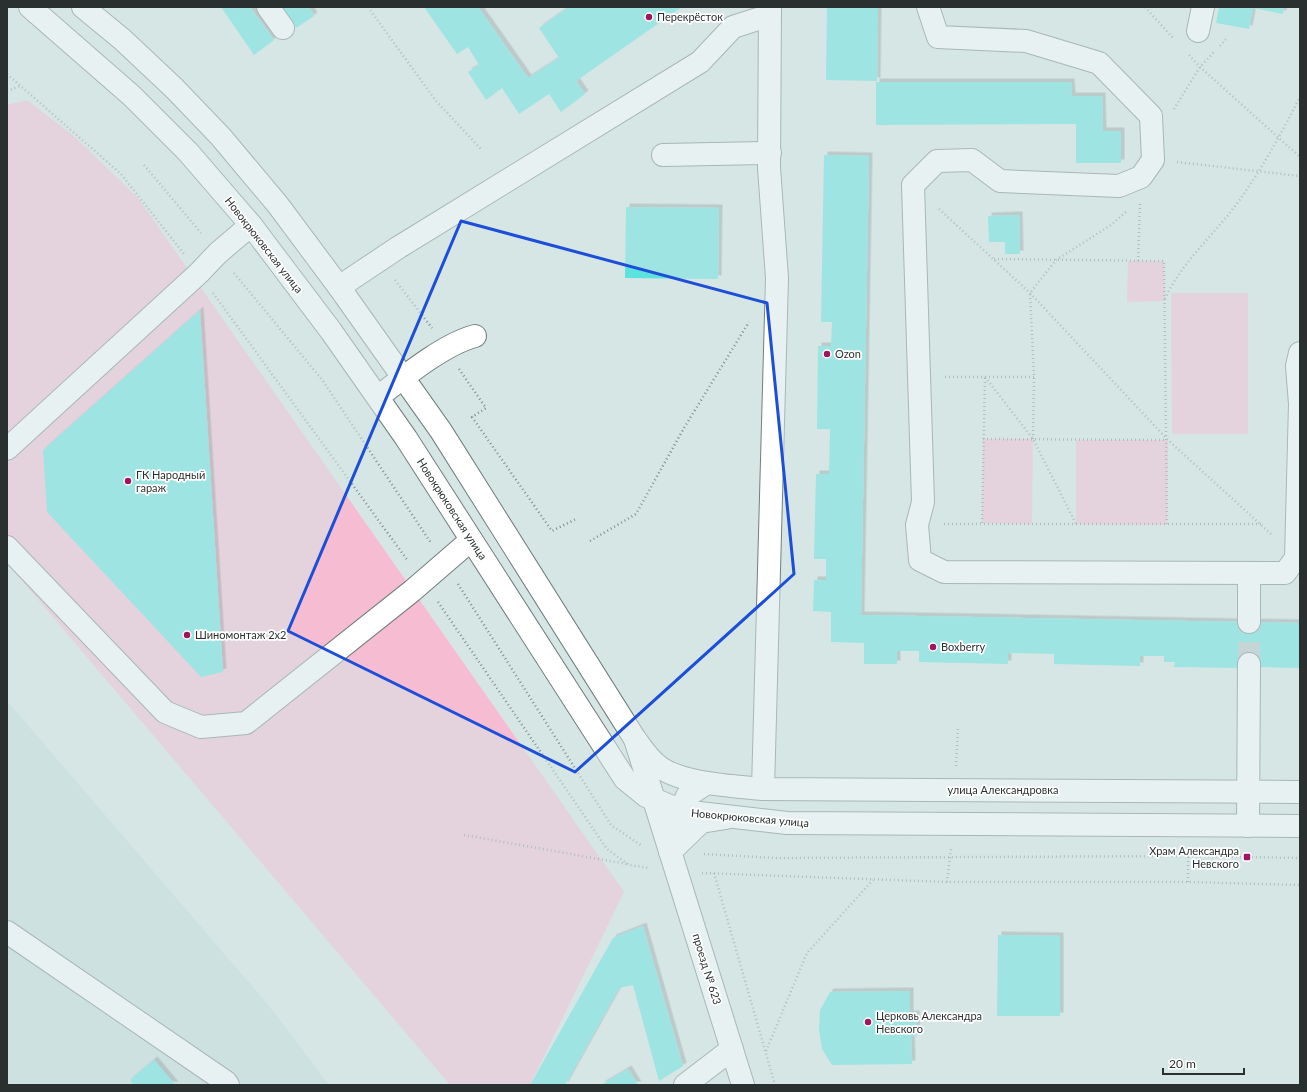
<svg xmlns="http://www.w3.org/2000/svg" width="1307" height="1092" viewBox="0 0 1307 1092" font-family="Lato,sans-serif">
<style>
.built{fill:#c2dcda}
.green{fill:#f6bdd2}
.building{fill:#5be3de;filter:url(#shadow)}
.lines{fill:none;stroke-linecap:round;stroke-linejoin:round}
.minor-tunnel{stroke:#b4c2c1;stroke-width:22;stroke-dasharray:22 11;stroke-linecap:butt}
.minor-casing{stroke:#717f7e;stroke-width:24}
.major-casing{stroke:#717f7e;stroke-width:24}
.path{stroke:#848f8f;stroke-width:2.5;stroke-dasharray:1 3;stroke-linecap:butt}
.minor{stroke:#fff;stroke-width:22}
.major{stroke:#fff;stroke-width:22}
.marked{fill:none;stroke:#1d4ed8;stroke-width:3;stroke-linejoin:round}
.poi-dot{fill:#a01560;stroke:#fff;stroke-width:1.5}
.labels{text-anchor:middle;stroke-width:3.5;stroke-linejoin:round;paint-order:stroke}
.poi-label{font-size:11px;fill:#2a3030;stroke:#fff;text-anchor:start}
.street-label{font-size:11px;fill:#2a3030;stroke:#fff}
</style>
<defs>
<filter id="shadow"><feDropShadow dx="3.5" dy="-3.5" stdDeviation="0" flood-color="#0004"/></filter>
</defs>
<rect width="100%" height="100%" fill="#d6e6e5"/>
<path class="built" d="M7,701L270,1007L329,1085H7Z"/>
<g class="green">
<path d="M27,100L75,137L138,198L624,892L530,1085H450L7,563V105Z"/>
<path d="M1128,261H1164L1165,301L1127,302Z"/>
<path d="M1171,293H1248V434H1172Z"/>
<path d="M983,439H1033L1032,524L982,523Z"/>
<path d="M1076,440H1168L1167,525L1076,524Z"/>
</g>
<g class="building">
<path d="M221,7H250L274,40L254,55Z"/>
<path d="M281,7H309L314,16L296,28Z"/>
<path d="M424,7H478L528,78L559,58L539,28L569,7H682L576,81L585,94L561,112L549,94L519,114L502,88L486,100L468,72L479,65L468,47L457,54Z"/>
<path d="M827,7H878L877,81L826,80Z"/>
<path d="M1219,7H1284L1283,14L1253,8L1249,29L1216,23Z"/>
<path d="M876,82H1071L1072,96H1102L1103,131H1121V163H1076V124L876,125Z"/>
<path d="M824,155L869,156L861,615L1300,623V668L1259,667V664L1238,663V668L1174,667L1175,662H1164V656H1140V666L1054,664V654L1008,653V664L919,662V651H897V664H864V643L831,642V612L813,611L814,580H826V559H814L816,474H829L830,429H817L818,346H831L832,322H821Z"/>
<path d="M626,207L719,208L718,279L625,278Z"/>
<path d="M1019,215L1020,254H1005V242H989L988,216Z"/>
<path d="M200,310L223,672L201,677L47,512L43,450Z"/>
<path d="M643,926L683,1066L659,1081L633,985L619,988L565,1085H530L613,938Z"/>
<path d="M998,935L1060,936V1016H997Z"/>
<path d="M910,991V1014H916L917,1036H911L912,1064L832,1065L822,1049L819,1030L820,1010L830,992Z"/>
<path d="M154,1060L175,1085H134L130,1080Z"/>
<path d="M628,1069L638,1085H601Z"/>
</g>
<g class="lines">
<path class="minor-tunnel" d="M1249,664V622"/>
<g class="minor-casing">
<g id="minor">
<path d="M268,7L283,28"/>
<path d="M928,7L938,37L1026,41L1099,63L1151,116L1153,160L1141,177L1119,186L1000,181L972,160L937,161L913,185L923,502L917,525L920,560L944,572L1285,573L1296,558L1300,404L1297,366L1300,353"/>
<path d="M1198,31L1203,7"/>
<path d="M663,155L770,153"/>
<path d="M339,287L399,247L700,62L733,27L770,15"/>
<path d="M378,397C404,377 444,344 475,336"/>
<path d="M7,449L199,273L218,253L251,225"/>
<path d="M7,547L165,712L201,727L246,723L412,591L471,540"/>
<path d="M1249,622V574"/>
<path d="M635,739L743,1085"/>
<path d="M763,789L777,278L769,168L770,7"/>
<path d="M1248,826L1249,664"/>
<path d="M671,851L675,825L687,796L707,783"/>
<path d="M670,852L701,822L726,818"/>
<path d="M7,932L226,1082L228,1085"/>
<path d="M685,1085L732,1049"/>
</g>
</g>
<g class="major-casing">
<g id="major">
<path d="M30,7L132,96L188,152L251,225L331,331L406,438L625,779L646,796L682,811L787,823L1300,826"/>
<path d="M83,7L123,40L175,89L221,137L278,205L339,287L441,431L635,739C642,748 648,758 657,765C679,784 734,786 763,789L1300,792"/>
</g>
</g>
<g class="path">
<path d="M368,7L436,101L481,149"/>
<path d="M1145,7L1173,38"/>
<path d="M1220,46L1227,38"/>
<path d="M1189,55L1200,67L1300,157"/>
<path d="M7,74L121,174L184,254"/>
<path d="M7,91L20,86"/>
<path d="M1174,109L1200,67L1215,51"/>
<path d="M1177,162L1300,176"/>
<path d="M144,165L201,233"/>
<path d="M939,209L1030,293L1168,440L1271,534"/>
<path d="M994,259L1164,261L1167,525"/>
<path d="M1138,261L1140,204"/>
<path d="M234,273L323,381L431,543"/>
<path d="M395,280L432,328"/>
<path d="M213,293L408,561"/>
<path d="M1165,299C1179,267 1207,241 1229,214C1257,178 1279,138 1300,97"/>
<path d="M459,369L486,408L472,417L552,531L576,519"/>
<path d="M945,377H1034"/>
<path d="M985,377L1033,439L1076,524"/>
<path d="M983,439L1167,440"/>
<path d="M1033,439L1034,377L1030,293L1056,260L1111,225L1127,211"/>
<path d="M982,523L985,378"/>
<path d="M944,524H1261"/>
<path d="M590,541L636,514L684,428L749,322"/>
<path d="M458,584L611,825L642,846"/>
<path d="M438,602L607,849L629,865L650,868"/>
<path d="M956,766L958,728"/>
<path d="M464,835L627,864"/>
<path d="M704,854L775,858L1188,856L1300,858"/>
<path d="M702,873L947,882H1188L1300,885"/>
<path d="M714,873L775,1085"/>
<path d="M947,882L951,849"/>
<path d="M1188,882V856"/>
<path d="M766,1051L807,953L873,880"/>
</g>
<use href="#minor" class="minor"/>
<use href="#major" class="major"/>
</g>
<path d="M0 0H1307V1092H0ZM461,221L767,303L794,574L575,772L288,631Z" fill="#d6e6e5" fill-opacity=".55" fill-rule="evenodd"/>
<path class="marked" d="M461,221L767,303L794,574L575,772L288,631Z"/>
<g class="poi-dot">
<circle cx="649" cy="17" r="4"/>
<circle cx="827" cy="354" r="4"/>
<circle cx="128" cy="481" r="4"/>
<circle cx="187" cy="635" r="4"/>
<circle cx="933" cy="647" r="4"/>
<rect x="1243" y="853" width="8" height="8" rx="2"/>
<circle cx="868" cy="1022" r="4"/>
</g>
<g class="labels">
<g class="poi-label">
<text x="657" y="21">Перекрёсток</text>
<text x="835" y="358">Ozon</text>
<text x="136" y="479">ГК Народный<tspan x="136" dy="13">гараж</tspan></text>
<text x="195" y="639">Шиномонтаж 2x2</text>
<text x="941" y="651">Boxberry</text>
<text x="1239" y="855" text-anchor="end">Храм Александра<tspan x="1239" dy="13">Невского</tspan></text>
<text x="876" y="1020">Церковь Александра<tspan x="876" dy="13">Невского</tspan></text>
</g>
<g class="street-label">
<text transform="translate(264 245) rotate(52)" y="4">Новокрюковская улица</text>
<text transform="translate(452 509) rotate(57)" y="4">Новокрюковская улица</text>
<text x="1003" y="794">улица Александровка</text>
<text transform="translate(750 818) rotate(5)" y="4">Новокрюковская улица</text>
<text transform="translate(707 969) rotate(73)" y="4">проезд № 623</text>
</g>
</g>
<rect width="1307" height="1092" fill="none" stroke="#2a3030" stroke-width="16"/>
<path d="M1163 1068v6h81v-6" fill="none" stroke="#2a3030" stroke-width="2"/>
<text x="1169" y="1068" font-size="12" fill="#2a3030" stroke="#ffffff" stroke-width="3" paint-order="stroke">20 m</text>
</svg>
